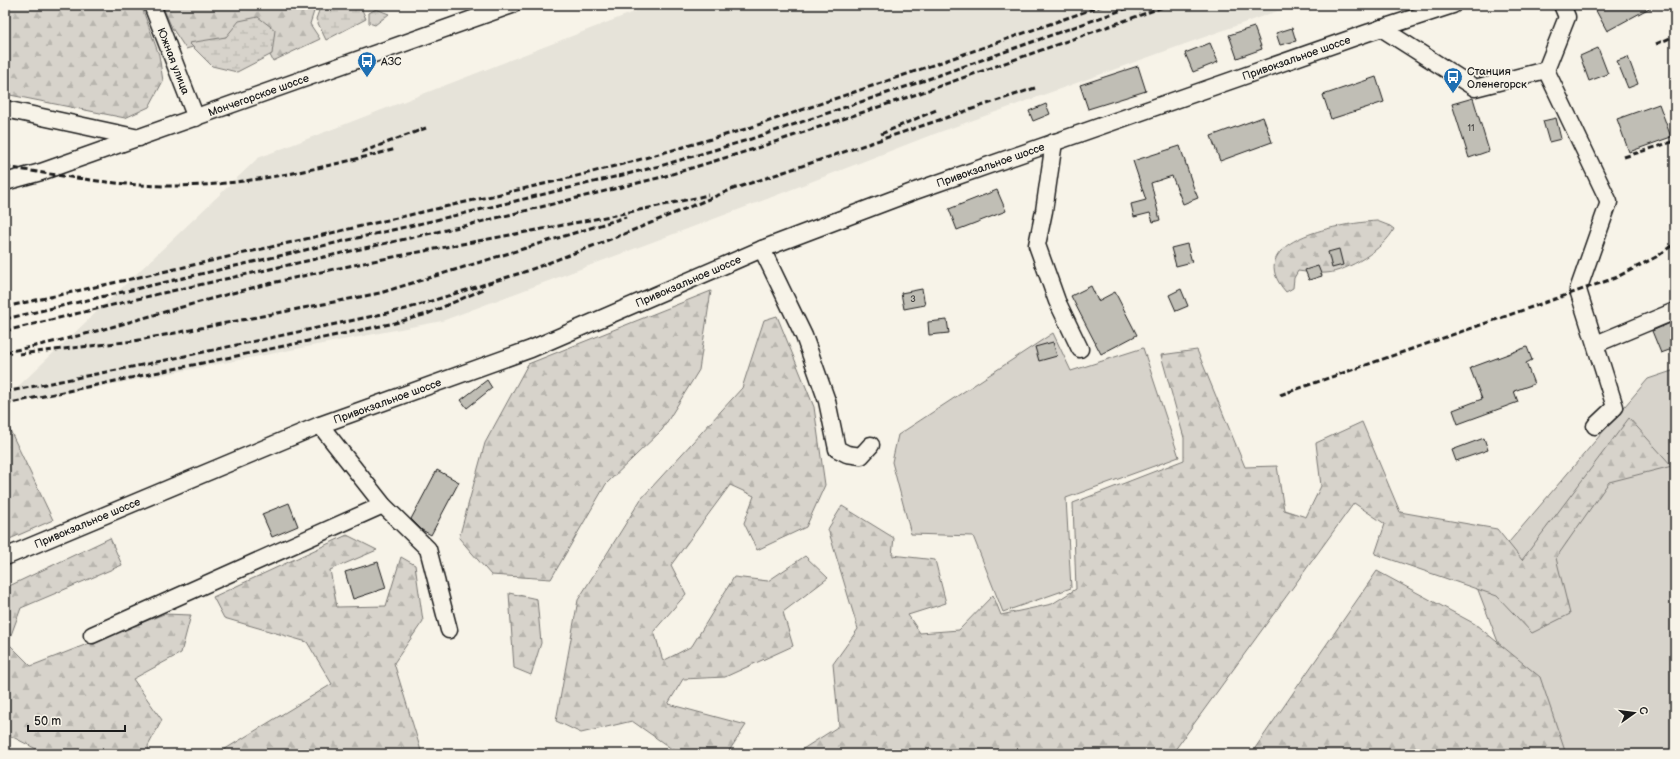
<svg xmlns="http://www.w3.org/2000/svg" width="1680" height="759" viewBox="0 0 1680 759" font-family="'Balsamiq Sans',sans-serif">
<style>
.built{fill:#e6e3d9}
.green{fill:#d7d3cb;stroke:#7a7874}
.forest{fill:url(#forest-firs);stroke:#7a7874}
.wetland{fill:url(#wetland-marsh);stroke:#7a7874}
.building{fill:#c0beb5;stroke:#1c1c1c}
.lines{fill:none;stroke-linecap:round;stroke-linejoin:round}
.minor-casing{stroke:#1c1c1c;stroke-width:19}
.minor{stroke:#f7f3e8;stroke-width:16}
.rail{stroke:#1c1c1c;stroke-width:3;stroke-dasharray:6 3;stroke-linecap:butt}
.labels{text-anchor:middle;stroke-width:3.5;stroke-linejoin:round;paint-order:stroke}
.number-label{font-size:9px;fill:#454442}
.street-label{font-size:11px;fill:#1c1c1c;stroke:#f7f3e8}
.poi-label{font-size:11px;fill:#1c1c1c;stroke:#f7f3e8;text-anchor:start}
</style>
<defs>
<pattern id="forest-firs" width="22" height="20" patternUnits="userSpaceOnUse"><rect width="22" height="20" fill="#d7d3cb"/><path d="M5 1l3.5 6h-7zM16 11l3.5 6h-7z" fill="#b8b5ae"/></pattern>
<pattern id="wetland-marsh" width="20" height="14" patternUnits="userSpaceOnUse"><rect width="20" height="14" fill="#d7d3cb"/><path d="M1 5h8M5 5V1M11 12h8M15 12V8" fill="none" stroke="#b8b5ae"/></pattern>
</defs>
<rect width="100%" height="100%" fill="#f7f3e8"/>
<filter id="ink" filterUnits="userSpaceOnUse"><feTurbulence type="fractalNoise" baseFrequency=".025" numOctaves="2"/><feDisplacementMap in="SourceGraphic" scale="8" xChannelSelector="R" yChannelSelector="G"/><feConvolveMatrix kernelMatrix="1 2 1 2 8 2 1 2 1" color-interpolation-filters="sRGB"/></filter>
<g filter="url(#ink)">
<path class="built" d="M652,5H1294L926,137L772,197L442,321L5,405V399L258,158Z"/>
<g class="green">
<path d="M1053,333L1071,371L1143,348L1179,457L1066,498L1071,588L1003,612L973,536L911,534L892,462L898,435Z"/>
<path d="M1675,370V754H1541L1475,582L1648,379Z"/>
</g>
<g class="forest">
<path d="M5,5H141L159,55L163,81L149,107L125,118L5,94Z"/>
<path d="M162,5H316L310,24L320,39L273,61L256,28L186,49L172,28Z"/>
<path d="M1377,221L1390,226L1394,229C1385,248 1347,272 1326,273C1317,274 1307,272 1298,271L1294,278L1293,288L1286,292C1239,239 1344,223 1377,221Z"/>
<path d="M711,291L699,370L662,430L606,484L551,579L491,575L459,538L485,443L528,364Z"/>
<path d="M777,316L814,407L825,485L806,527L757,550L744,523L754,496L730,485L671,565L686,594L654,631L663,661L692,646L734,577L768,581L805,556L828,578L783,612L793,646L725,677L683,679L668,704L746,725L727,754H679L632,721L581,733L556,721L578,600L641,499L742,388L764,320Z"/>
<path d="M1197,350L1245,467L1277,466L1284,510L1306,517L1321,486L1316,443L1362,422L1400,512L1497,529L1522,560L1629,418L1672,466L1609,482L1556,558L1570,614L1532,633L1497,596L1375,554L1385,524L1354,503L1172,754H795L839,726L833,664L858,629L828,529L842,506L894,538L892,555L935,560L946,603L908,615L920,633L959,630L993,595L1001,615L1052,604L1076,589L1073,503L1184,460V438L1161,355Z"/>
<path d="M5,424H7L53,520L5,541Z"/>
<path d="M347,535L377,550L330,570L337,607L386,606L401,557L415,565L423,621L394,663L422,754H217L332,684L307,642L224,618L213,597Z"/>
<path d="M110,538L122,565L21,608L8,643L31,666L164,614L191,615L181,653L133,679L162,720L148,746L150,754H46L5,733V588Z"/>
<path d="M1377,571L1475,624L1540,677L1566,754H1251Z"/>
<path d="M509,593L537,599L541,643L531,675L514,668Z"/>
</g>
<g class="wetland">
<path d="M321,5H360L366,19L326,40L316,19Z"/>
<path d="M376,9L389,14L375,25L369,23V13Z"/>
<path d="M258,17L275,30L272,54L237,72L212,66L189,43L226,37L239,21Z"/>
</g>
<g class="building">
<path d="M1593,5H1655L1607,31Z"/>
<path d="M1254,27L1262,49L1237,58L1229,35Z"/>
<path d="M1292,28L1296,41L1280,45L1276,33Z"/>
<path d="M1210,43L1218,62L1193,72L1185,53Z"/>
<path d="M1598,48L1608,74L1589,81L1580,56Z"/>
<path d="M1628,57L1638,84L1628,88L1617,61Z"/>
<path d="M1138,66L1146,91L1088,109L1080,85Z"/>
<path d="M1376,77L1384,102L1331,119L1323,95Z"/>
<path d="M1473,98L1489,151L1469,158L1452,104Z"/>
<path d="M1046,104L1050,114L1033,121L1029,111Z"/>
<path d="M1659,104L1671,137L1629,152L1617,119Z"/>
<path d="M1263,117L1272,142L1220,161L1211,136Z"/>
<path d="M1556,118L1561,139L1549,142L1543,121Z"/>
<path d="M1180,146L1193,186L1198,198L1183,204L1172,176L1151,183L1160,220L1153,222L1150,213L1134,217L1131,204L1146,200L1133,161Z"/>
<path d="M997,190L1006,211L957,230L949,209Z"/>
<path d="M1187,244L1192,262L1176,266L1171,248Z"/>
<path d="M1339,249L1343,265L1332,268L1328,252Z"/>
<path d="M1318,266L1322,276L1309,280L1305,270Z"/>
<path d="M1091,286L1098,301L1115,292L1137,335L1101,354L1071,296Z"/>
<path d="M922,289L925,305L904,309L901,293Z"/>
<path d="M1181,289L1188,306L1176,311L1169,295Z"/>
<path d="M947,320L949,333L929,335L928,322Z"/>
<path d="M1675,321V348L1661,353L1652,331Z"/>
<path d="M1053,342L1057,356L1039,361L1035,347Z"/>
<path d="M1527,347L1532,360L1526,363L1534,384L1514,391L1518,402L1458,424L1453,410L1482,399L1470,368Z"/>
<path d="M487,380L492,388L467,408L461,400Z"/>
<path d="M1484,438L1488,450L1456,461L1452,450Z"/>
<path d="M437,470L459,482L431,535L422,530L411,519Z"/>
<path d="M289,503L298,526L272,537L262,514Z"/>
<path d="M378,562L386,588L353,599L345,572Z"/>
</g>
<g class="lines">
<g class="minor-casing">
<g id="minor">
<path id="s1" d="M152,5L196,118"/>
<path d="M1381,28L1475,88L1546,70L1567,17L1562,5"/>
<path d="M1546,70L1609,202L1578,290L1615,407L1595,426"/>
<path d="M5,109L139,138"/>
<path d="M1054,142L1044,211L1037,245L1057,301L1080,349"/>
<path id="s2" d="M5,182L41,172L512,5"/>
<path d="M762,249L804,336L827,401L837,449L847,454L861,456L871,445"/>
<path d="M1596,344L1675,311"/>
<path d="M320,425L383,505L428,549L449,630"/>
<path id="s3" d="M5,557L320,425L531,349L762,249L915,191L1367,33L1453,5"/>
<path d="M92,635L383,505"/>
</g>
</g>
<use href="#minor" class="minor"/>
<g class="rail">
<path d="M1656,44L1675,36"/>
<path d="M881,134L936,110"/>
<path d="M362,152L426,128"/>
<path d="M1624,157L1675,141"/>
<path d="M5,167C59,175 115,186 170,186C248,186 322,168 396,149"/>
<path d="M5,307L180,268L561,180L631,162L746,129L913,72L1104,5"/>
<path d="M5,319L466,213L660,166L751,139L917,83L1136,5"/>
<path d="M5,331L158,294L468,225L662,177L754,149L920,93L1169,5"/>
<path d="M5,352C94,336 180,305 268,284C414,249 562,229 708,195"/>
<path d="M19,354L134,341L380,293L626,217"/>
<path d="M5,392L152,363L406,309L527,271L624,234L733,189L1035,88"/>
<path d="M1280,395L1615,278L1658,256L1675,243"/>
<path d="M5,404L395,323L427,314L484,289"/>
</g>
</g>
</g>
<defs>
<g id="bus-pin" transform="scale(1)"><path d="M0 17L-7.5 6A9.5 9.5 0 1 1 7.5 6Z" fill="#1f6fb2" stroke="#f7f3e8"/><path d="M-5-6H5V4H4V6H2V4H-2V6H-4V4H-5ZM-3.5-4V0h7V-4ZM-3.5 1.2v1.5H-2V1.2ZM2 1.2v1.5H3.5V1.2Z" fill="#fff"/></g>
</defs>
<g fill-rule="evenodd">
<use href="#bus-pin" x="367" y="61"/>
<use href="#bus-pin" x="1453" y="77"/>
</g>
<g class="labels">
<g class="number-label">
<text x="1471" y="131">11</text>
<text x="913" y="302">3</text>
</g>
<g class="street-label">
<text dy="4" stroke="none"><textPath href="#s3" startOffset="1385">Привокзальное шоссе</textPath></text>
<text dy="4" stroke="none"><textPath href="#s1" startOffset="60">Южная улица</textPath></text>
<text dy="4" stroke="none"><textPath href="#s2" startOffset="268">Мончегорское шоссе</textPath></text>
<text dy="4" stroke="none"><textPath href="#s3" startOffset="1061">Привокзальное шоссе</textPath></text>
<text dy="4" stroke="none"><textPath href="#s3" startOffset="737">Привокзальное шоссе</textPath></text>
<text dy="4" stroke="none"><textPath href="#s3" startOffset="413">Привокзальное шоссе</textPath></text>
<text dy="4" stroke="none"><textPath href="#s3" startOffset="89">Привокзальное шоссе</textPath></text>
</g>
<g class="poi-label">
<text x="381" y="65">АЗС</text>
<text x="1467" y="75">Станция<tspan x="1467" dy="13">Оленегорск</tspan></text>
</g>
</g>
<rect width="1680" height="759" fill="none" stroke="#f7f3e8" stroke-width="20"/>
<rect x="10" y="10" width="1660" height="739" fill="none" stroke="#1c1c1c" stroke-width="1.5" filter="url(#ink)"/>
<g transform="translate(1634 713) rotate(76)" stroke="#f7f3e8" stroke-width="3" paint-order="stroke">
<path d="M0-3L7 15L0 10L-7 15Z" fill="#1c1c1c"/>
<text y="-6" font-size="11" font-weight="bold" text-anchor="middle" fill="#1c1c1c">С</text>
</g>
<path d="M28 725v6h97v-6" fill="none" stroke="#1c1c1c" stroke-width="2"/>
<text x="34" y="725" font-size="12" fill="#1c1c1c" stroke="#f7f3e8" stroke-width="3" paint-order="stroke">50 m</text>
</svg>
